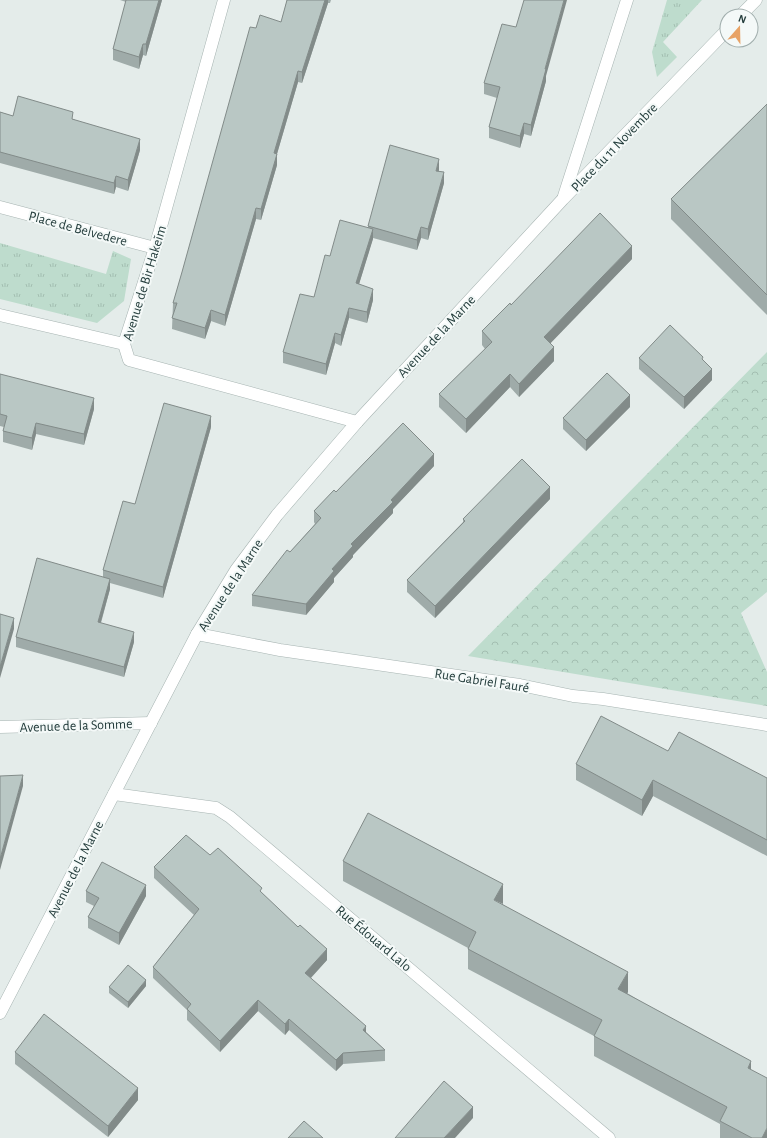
<svg xmlns="http://www.w3.org/2000/svg" width="767" height="1138" viewBox="0 0 767 1138" font-family="'Alegreya Sans',sans-serif">
<style>
.grass{fill:url(#grass-tufts)}
.park{fill:url(#park-crowns)}
.lines{fill:none;stroke-linecap:round;stroke-linejoin:round}
.minor-casing{stroke:#a7b4b2;stroke-width:13}
.minor{stroke:#fff;stroke-width:12}
.wall{fill:#9faba9}
.shaded-wall{fill:#828b89}
.building{fill:#b9c7c4;stroke:#828b89}
.labels{text-anchor:middle;stroke-width:4;stroke-linejoin:round;paint-order:stroke}
.street-label{font-size:14px;fill:#243d3c;stroke:#f4f9f8}
</style>
<defs>
<pattern id="grass-tufts" width="24" height="20" patternUnits="userSpaceOnUse"><rect width="24" height="20" fill="#bedccd"/><path d="M3 7l-1-3M5 7V3M7 7l1-3M15 17l-1-3M17 17v-4M19 17l1-3" fill="none" stroke="#a3beb1"/></pattern>
<pattern id="park-crowns" width="20" height="18" patternUnits="userSpaceOnUse"><rect width="20" height="18" fill="#bedccd"/><path d="M2 6a3 3 0 1 1 6 0M12 15a3 3 0 1 1 6 0" fill="none" stroke="#a3beb1"/></pattern>
</defs>
<rect width="100%" height="100%" fill="#e4ecea"/>
<g class="grass">
<path d="M667,0H702L663,42L677,57L657,77L652,52Z"/>
<path d="M0,243L106,274L113,251L131,259L124,301L97,323L0,299Z"/>
</g>
<path class="park" d="M767,352V592L741,613L767,672V706L468,656Z"/>
<g class="lines">
<g class="minor-casing">
<g id="minor">
<path d="M224,0L155,248L124,344L129,360L357,422"/>
<path d="M740,16L756,0"/>
<path d="M564,196L627,0"/>
<path d="M0,207L155,248"/>
<path d="M0,315L124,344"/>
<path d="M197,634L280,650L520,685L573,696L603,699L767,725"/>
<path d="M0,727L151,723"/>
<path d="M114,794L216,808L230,817L609,1138"/>
<path d="M0,1013L197,634L236,570L277,515L357,422L563,199L727,30"/>
</g>
</g>
<use href="#minor" class="minor"/>
</g>
<g class="wall">
<path d="M120,0H162L146,56L143,55L139,69L113,60V49L126,2Z"/>
<path d="M287,0H331L330,3H328L302,83L298,82L277,154V165L261,220L256,219L225,326L211,321L205,339L172,329L173,303L256,28L281,22Z"/>
<path d="M546,76V81L531,136L524,134L520,148L489,138V127L497,98L484,94V83Z"/>
<path d="M767,104V315L671,219V199Z"/>
<path d="M0,112L13,116L73,119L140,150L128,191L116,187L114,194L0,163Z"/>
<path d="M439,170V171L444,183L428,240L421,238L417,250L373,238L359,284L373,300L367,323L349,318L341,346L335,343L326,375L283,363V352L314,297L330,256L368,228V226Z"/>
<path d="M632,259L550,343L554,361L519,397L510,387L466,433L439,407V394L485,349L482,345V331L511,305Z"/>
<path d="M639,358L712,380L684,409L639,369Z"/>
<path d="M0,374L94,409L84,445L36,434L32,450L3,442V431L4,427L0,426Z"/>
<path d="M630,407L586,451L563,429V418Z"/>
<path d="M211,427L163,598L110,583V589L101,623L134,642L124,677L16,647V637L103,577V570L135,504Z"/>
<path d="M434,466L393,509V513L353,555V557L334,578V582L306,615L252,606V595L315,524L314,522V511L336,492Z"/>
<path d="M550,499L435,618L407,592V580L463,522V519Z"/>
<path d="M668,751L767,778V856L653,796L642,816L576,780V764Z"/>
<path d="M210,855L262,893L327,960L311,978L366,1032L385,1050V1061L343,1064L336,1071L289,1030L285,1035L258,1011L220,1052L187,1020V1010L153,978V967L194,915L154,878V867Z"/>
<path d="M343,861L502,904L628,992L627,993L751,1070L767,1138H720V1124L594,1056V1036L468,969V948L343,881Z"/>
<path d="M86,891L146,896L119,945L88,928V917L94,906L86,902Z"/>
<path d="M146,986L128,1008L109,993V987Z"/>
<path d="M15,1052L138,1100L108,1137L15,1064Z"/>
</g>
<g class="shaded-wall">
<path d="M159,0H162L146,56V44Z"/>
<path d="M325,0H328V3L302,83V72Z"/>
<path d="M564,0H567L546,76V81L531,136V125L545,69Z"/>
<path d="M143,44V55L139,69V57Z"/>
<path d="M298,71V82L274,164V153Z"/>
<path d="M524,123V134L520,148V136Z"/>
<path d="M140,139V150L128,191V180Z"/>
<path d="M277,154V165L261,220V209Z"/>
<path d="M439,159V170L436,182V171Z"/>
<path d="M444,172V183L428,240V229Z"/>
<path d="M116,176V187L114,194V183Z"/>
<path d="M256,208V219L225,326V315Z"/>
<path d="M421,227V238L417,250V240Z"/>
<path d="M373,229V239L356,294V283Z"/>
<path d="M632,246V259L544,350V337Z"/>
<path d="M373,289V300L367,323V312Z"/>
<path d="M349,308V318L341,346V335Z"/>
<path d="M211,310V321L205,339V328Z"/>
<path d="M335,333V343L326,375V364Z"/>
<path d="M554,347V361L519,397V384Z"/>
<path d="M712,369V380L684,409V397Z"/>
<path d="M510,374V387L466,433V419Z"/>
<path d="M630,395V407L586,451V440Z"/>
<path d="M94,398V409L84,445V434Z"/>
<path d="M211,416V427L163,598V587Z"/>
<path d="M36,423V434L32,450V438Z"/>
<path d="M434,454V466L393,509V513L353,555V557L334,578V582L306,615V604L351,544L391,500Z"/>
<path d="M550,487V499L435,618V606Z"/>
<path d="M110,579V589L98,632V622Z"/>
<path d="M14,618V629L0,678V667Z"/>
<path d="M134,632V642L124,677V667Z"/>
<path d="M23,775V786L0,870V859Z"/>
<path d="M653,780V796L642,816V800Z"/>
<path d="M503,884V904L494,900Z"/>
<path d="M146,885V896L119,945V933Z"/>
<path d="M327,949V960L305,984V973Z"/>
<path d="M628,972V992L618,1009V989Z"/>
<path d="M146,980V986L128,1008V1002Z"/>
<path d="M258,1000V1011L220,1052V1041Z"/>
<path d="M289,1019V1030L285,1035V1024Z"/>
<path d="M366,1026V1037L363,1030Z"/>
<path d="M343,1053V1064L336,1071V1060Z"/>
<path d="M751,1061V1081L748,1068Z"/>
<path d="M138,1088V1100L108,1137V1126Z"/>
<path d="M473,1107V1118L455,1138H444Z"/>
<path d="M767,1128V1138H762Z"/>
</g>
<g class="building">
<path d="M126,0H159L146,44H143L139,57L113,49Z"/>
<path d="M287,0H325L302,72L298,71L274,153L277,154L261,209L256,208L225,315L211,310L205,328L172,318L177,303H173L182,272L250,27L256,28L260,15L281,22Z"/>
<path d="M524,0H564L545,69H546L531,125L524,123L520,136L489,127L500,87L484,83L502,24L516,27Z"/>
<path d="M18,96L73,112L72,119L140,139L128,180L116,176L114,183L0,152V112L13,116Z"/>
<path d="M767,104V295L671,199Z"/>
<path d="M390,145L439,159L436,171L444,172L428,229L421,227L417,240L368,226Z"/>
<path d="M600,213L632,246L544,337L554,347L519,384L510,374L466,419L439,394L492,342L482,331L510,303L511,305Z"/>
<path d="M340,220L373,229L356,283L373,289L367,312L349,308L341,335L335,333L326,364L283,352L300,294L314,297L325,255L330,256Z"/>
<path d="M670,325L703,357L702,359L712,369L684,397L639,358Z"/>
<path d="M607,373L630,395L586,440L563,418Z"/>
<path d="M0,374L94,398L84,434L36,423L32,438L3,431L7,416L0,414Z"/>
<path d="M164,403L211,416L163,587L103,570L123,501L135,504Z"/>
<path d="M403,423L434,454L391,500L393,502L351,544L353,546L332,569L334,571L306,604L252,595L287,550L290,552L321,518L314,511L334,490L336,492Z"/>
<path d="M522,459L550,487L435,606L407,580L465,521L463,519Z"/>
<path d="M37,558L110,579L98,622L134,632L124,667L16,637Z"/>
<path d="M0,614L14,618L0,667Z"/>
<path d="M601,716L668,751L679,732L767,778V840L653,780L642,800L576,764Z"/>
<path d="M23,775L0,859V776Z"/>
<path d="M368,813L503,884L494,900L628,972L618,989L751,1061L748,1068L767,1078V1128L762,1138H752L720,1121L727,1107L594,1036L602,1020L468,949L476,932L343,861Z"/>
<path d="M186,835L210,855L218,848L262,888L260,891L298,927L300,925L327,949L305,973L366,1026L363,1030L385,1050L343,1053L336,1060L289,1019L285,1024L258,1000L220,1041L187,1009L191,1004L153,967L199,909L154,867Z"/>
<path d="M102,862L146,885L119,933L88,917L99,898L86,891Z"/>
<path d="M128,965L146,980L128,1002L109,987Z"/>
<path d="M44,1014L138,1088L108,1126L15,1052Z"/>
<path d="M444,1081L473,1107L444,1138H395Z"/>
<path d="M304,1121L323,1138H288Z"/>
</g>
<g class="labels">
<g class="street-label">
<text transform="translate(614 147) rotate(-46)" y="5">Place du 11 Novembre</text>
<text transform="translate(78 228) rotate(15)" y="5">Place de Belvedere</text>
<text transform="translate(144 283) rotate(-73)" y="5">Avenue de Bir Hakeïm</text>
<text transform="translate(436 336) rotate(-47)" y="5">Avenue de la Marne</text>
<text transform="translate(230 585) rotate(-57)" y="5">Avenue de la Marne</text>
<text transform="translate(482 680) rotate(9)" y="5">Rue Gabriel Fauré</text>
<text transform="translate(76 725) rotate(-2)" y="5">Avenue de la Somme</text>
<text transform="translate(75 869) rotate(-63)" y="5">Avenue de la Marne</text>
<text transform="translate(374 938) rotate(40)" y="5">Rue Édouard Lalo</text>
</g>
</g>
<g transform="translate(739 28) rotate(20)"><circle r="19" fill="#f4f9f8" stroke="#a1aead"/>
<path d="M0-3L7 15L0 10L-7 15Z" fill="#e8a366"/>
<text y="-6" font-size="11" font-weight="bold" text-anchor="middle" fill="#243d3c">N</text>
</g>
</svg>
